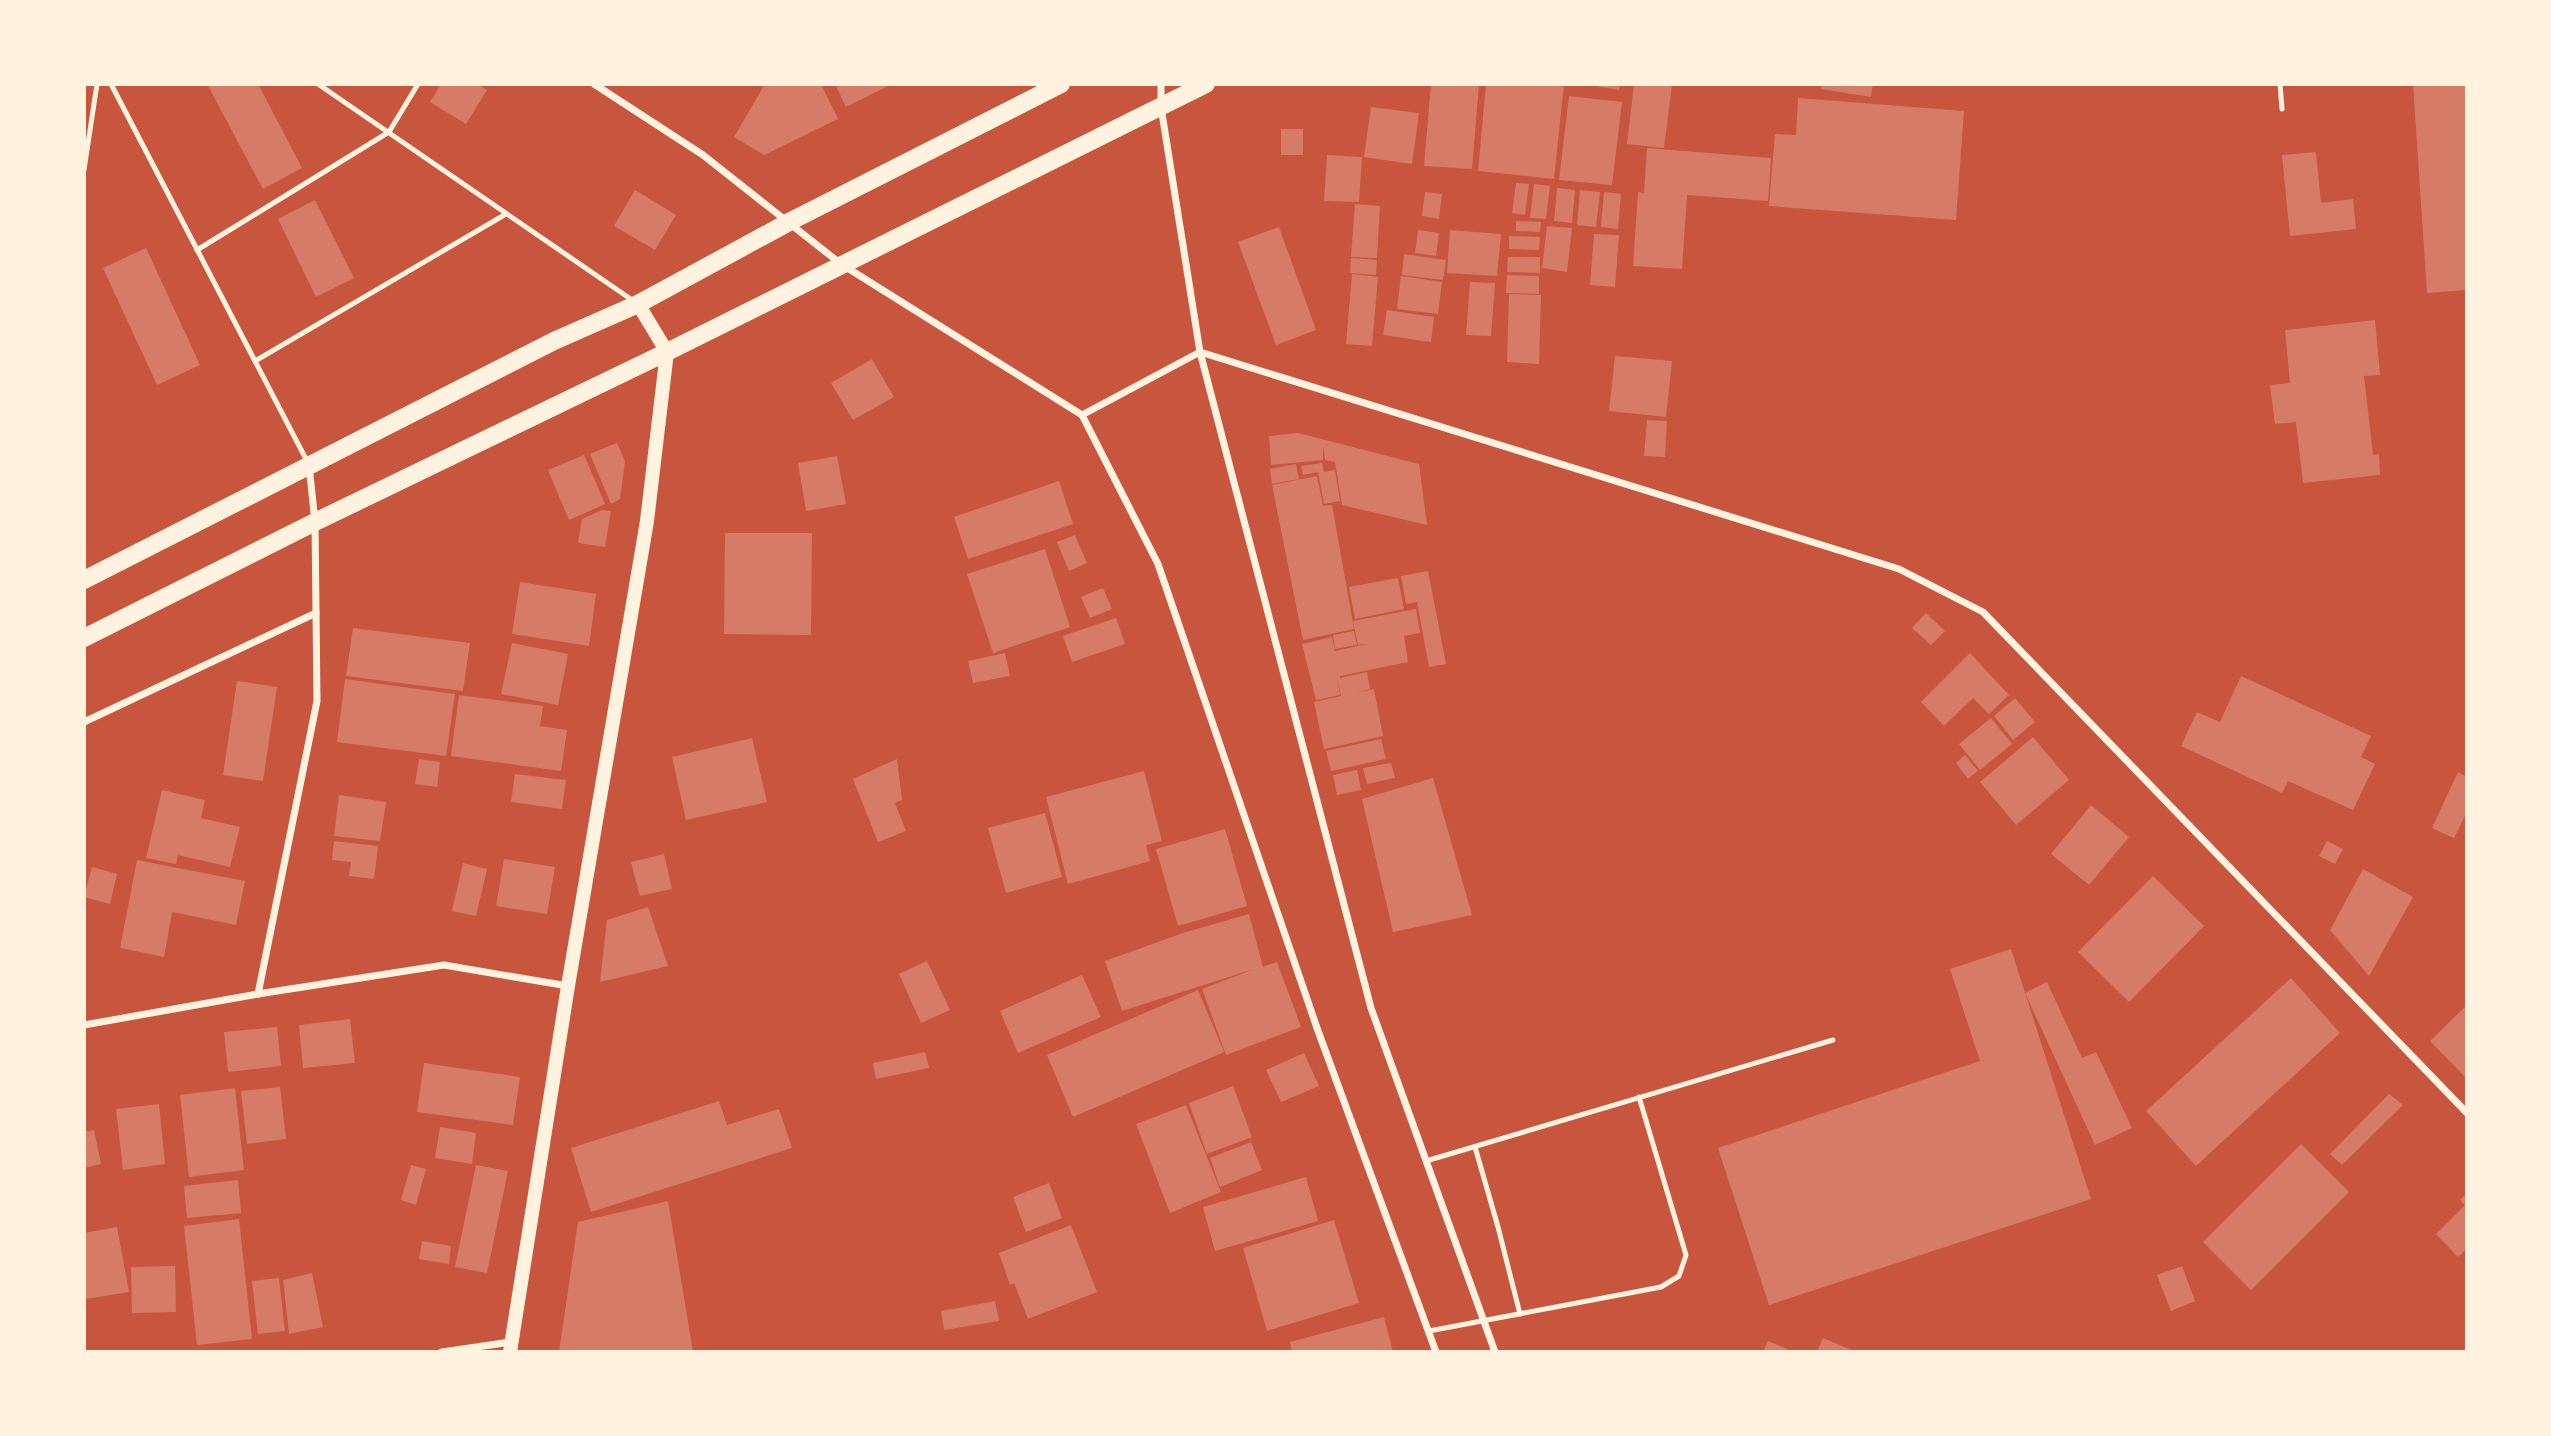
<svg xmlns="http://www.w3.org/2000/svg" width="2551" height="1436" viewBox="0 0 2551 1436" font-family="'Source Sans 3',sans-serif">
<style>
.building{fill:#d67c66}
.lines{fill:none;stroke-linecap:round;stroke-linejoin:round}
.service{stroke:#fff3e0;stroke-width:5}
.minor{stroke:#fff3e0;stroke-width:7}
.secondary{stroke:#fff3e0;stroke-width:14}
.primary{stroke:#fff3e0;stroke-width:18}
</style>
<rect width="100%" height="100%" fill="#c8553d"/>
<g class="building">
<path d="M207,84H258L302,168L263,189Z"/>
<path d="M441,84H477L487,90L466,124L430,102Z"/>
<path d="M765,84H821L838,119L764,155L734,137Z"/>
<path d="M835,84H892L846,107Z"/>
<path d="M1431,84H1479L1472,169L1424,166Z"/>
<path d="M1486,84H1564L1554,179L1478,171Z"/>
<path d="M1584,84H1620L1619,90Z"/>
<path d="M1634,84L1672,85L1664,148L1627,144Z"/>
<path d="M1821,84H1873L1871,97L1821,89Z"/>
<path d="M2413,84H2467V290L2427,293Z"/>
<path d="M1569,96L1622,102L1612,185L1559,180Z"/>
<path d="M1798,98L1964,111L1956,220L1769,206L1775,134L1796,135Z"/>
<path d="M1371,107L1419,113L1412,164L1364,157Z"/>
<rect x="1281" y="129" width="22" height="26"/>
<path d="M1647,148L1771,158L1768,201L1687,195L1682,269L1633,266L1638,192L1644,193Z"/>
<path d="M2316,152L2321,203L2353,199L2356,229L2290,236L2282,155Z"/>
<path d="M1327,155L1362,157L1359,202L1324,201Z"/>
<path d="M1516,183L1529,184L1525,215L1512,213Z"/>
<path d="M1534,184L1550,186L1546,219L1530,218Z"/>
<path d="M1557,188L1575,190L1572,223L1554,221Z"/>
<path d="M635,190L676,215L655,250L614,226Z"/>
<path d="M1580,190L1600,192L1596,227L1577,225Z"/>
<path d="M1425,192L1442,194L1439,219L1422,216Z"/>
<path d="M1604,192L1621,194L1618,229L1601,227Z"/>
<path d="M315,200L354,278L316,297L278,219Z"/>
<path d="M1355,204L1380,206L1377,258L1351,257Z"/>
<path d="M1516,221L1541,222L1540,232L1516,231Z"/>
<path d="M1547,226L1572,228L1567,272L1542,268Z"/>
<path d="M1279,227L1316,330L1276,345L1238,242Z"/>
<path d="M1418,230L1439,233L1436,256L1415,253Z"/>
<path d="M1450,230L1501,234L1497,276L1447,273Z"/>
<path d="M1594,234L1619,235L1615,287L1590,285Z"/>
<path d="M1509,236L1540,237L1539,250L1509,249Z"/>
<path d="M146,248L200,365L157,385L103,268Z"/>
<path d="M1404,254L1446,260L1443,280L1402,275Z"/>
<path d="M1508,257H1540V273L1507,272Z"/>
<path d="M1351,258L1377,260L1376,275L1350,273Z"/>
<path d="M1352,274L1378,277L1372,346L1346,344Z"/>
<path d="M1507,275L1539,276V294L1506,293Z"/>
<path d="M1401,276L1442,282L1438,314L1397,309Z"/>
<path d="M1470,282L1495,283L1491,336L1466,335Z"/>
<path d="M1509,294L1541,295L1539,364L1507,362Z"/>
<path d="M1387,310L1434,317L1431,342L1383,335Z"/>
<path d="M2375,320L2380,375L2364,376L2373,455L2379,454L2380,475L2303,483L2296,422L2275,424L2270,385L2290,383L2285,330Z"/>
<path d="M1615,356L1672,361L1666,417L1609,411Z"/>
<path d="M872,359L894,397L853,420L831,383Z"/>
<path d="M1647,420L1667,421L1665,457L1644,456Z"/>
<path d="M1298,433L1419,464L1427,525L1342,505L1335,462L1325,460L1323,446V460L1271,465L1269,436Z"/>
<path d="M617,443L625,461L620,499L611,504L590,454Z"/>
<path d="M584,455L605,504L569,520L548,470Z"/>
<path d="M837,456L846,504L806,511L798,463Z"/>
<path d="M1322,463L1324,472L1335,470L1340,501L1324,504L1318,472L1303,475L1301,466Z"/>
<path d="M1296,464L1299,479L1272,484L1270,469Z"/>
<path d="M1317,476L1323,506L1332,505L1354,629L1303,640L1272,485Z"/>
<path d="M1059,481L1073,524L968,559L954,517Z"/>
<path d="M602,510L611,511L605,547L578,543L582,519Z"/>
<path d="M725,533H812L811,635L724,634Z"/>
<path d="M1075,535L1087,563L1069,571L1057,542Z"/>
<path d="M1045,549L1070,627L993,653L967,574Z"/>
<path d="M1428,571L1446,664L1429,667L1417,602L1406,604L1401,576Z"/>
<path d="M1398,578L1404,609L1355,619L1349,587Z"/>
<path d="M520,582L596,594L589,646L512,634Z"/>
<path d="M1103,588L1112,609L1090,618L1081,597Z"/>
<path d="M1416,609L1420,633L1404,636L1408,662L1340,676V678L1367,672L1370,689L1355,693L1374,689L1383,736L1324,749L1314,702L1341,696L1337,676L1340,695L1316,700L1302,644L1332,637L1335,651L1368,644L1358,645L1353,621Z"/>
<path d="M1926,613L1945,631L1931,645L1912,628Z"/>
<path d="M1116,618L1125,644L1072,662L1063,636Z"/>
<path d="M353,628L470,643L463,691L346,676Z"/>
<path d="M1354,631L1357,645L1335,649L1333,635Z"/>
<path d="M512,643L568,654L558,705L501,694Z"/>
<path d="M1005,653L1010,676L973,683L968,661Z"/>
<path d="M1970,653L2009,695L1989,714L1973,698L1944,726L1921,702Z"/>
<path d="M2241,676L2371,736L2361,757L2375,764L2353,810L2288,781L2282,793L2181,746L2197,712L2220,722Z"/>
<path d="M345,679L455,694L446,756L337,742Z"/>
<path d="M237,681L277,687L263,781L223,775Z"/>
<path d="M459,695L543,706L540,726L567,730L561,771L451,756Z"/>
<path d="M2015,698L2035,722L2013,740L1994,716Z"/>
<path d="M1991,718L2012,744L1980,770L1959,744Z"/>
<path d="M2033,737L2069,780L2016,825L1980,782Z"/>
<path d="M752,738L767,802L686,820L672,757Z"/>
<path d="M1381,739L1386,759L1331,771L1326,751Z"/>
<path d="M1965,755L1978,771L1968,779L1956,763Z"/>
<path d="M419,759L440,762L437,787L415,784Z"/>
<path d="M897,759L902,800L895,803L906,831L878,842L853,779Z"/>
<path d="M1391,763L1395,778L1367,784L1363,768Z"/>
<path d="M1357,770L1361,790L1337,795L1333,775Z"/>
<path d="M1144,771L1162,841L1146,845L1150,861L1068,884L1046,797Z"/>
<path d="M2458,772L2467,777V812L2454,838L2432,828Z"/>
<path d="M515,774L566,780L562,809L511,802Z"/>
<path d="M1433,778L1472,915L1393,932L1362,799Z"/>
<path d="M162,790L205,800L201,818L240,827L230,867L178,855L176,864L146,858Z"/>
<path d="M339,795L386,802L380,841L334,836Z"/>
<path d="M2091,805L2129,837L2089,885L2051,854Z"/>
<path d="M1045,813L1062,877L1006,893L988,828Z"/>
<path d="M1225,829L1247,906L1178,926L1156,849Z"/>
<path d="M334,841L378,846L374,879L349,876L351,862L332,860Z"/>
<path d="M2327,841L2343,849L2335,864L2319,856Z"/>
<path d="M664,854L672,889L640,896L631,862Z"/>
<path d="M504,859L555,867L547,914L496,906Z"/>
<path d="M137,860L245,881L236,925L172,912L164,957L120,948Z"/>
<path d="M463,863L487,869L476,916L452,911Z"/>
<path d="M92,867L117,874L110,904L84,897Z"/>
<path d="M2363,869L2413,897L2369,976L2330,930Z"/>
<path d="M2153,876L2204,926L2129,1002L2078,952Z"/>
<path d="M648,907L668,966L600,982L607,920Z"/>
<path d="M1249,914L1263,967L1277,962L1301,1027L1226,1055L1202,989L1254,969L1122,1011L1105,961L1183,933Z"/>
<path d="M2011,949L2091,1199L1769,1305L1718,1148L1980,1061L1950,969Z"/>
<path d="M927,961L950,1010L921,1023L899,974Z"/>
<path d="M1082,975L1101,1017L1018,1053L1000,1011Z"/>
<path d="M2291,978L2340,1033L2196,1166L2146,1111Z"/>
<path d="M2047,982L2082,1058L2096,1052L2132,1128L2095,1145L2025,993Z"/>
<path d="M1198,990L1224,1052L1073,1117L1047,1055Z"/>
<path d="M2467,1005V1079L2430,1041Z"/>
<path d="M350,1019L355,1063L303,1068L299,1025Z"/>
<path d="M277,1027L281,1066L228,1072L224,1032Z"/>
<path d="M925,1052L929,1068L876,1079L873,1063Z"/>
<path d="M1304,1053L1319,1086L1281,1102L1266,1070Z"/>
<path d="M424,1063L520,1077L513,1125L417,1112Z"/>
<path d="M1233,1086L1252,1137L1207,1154L1189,1103Z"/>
<path d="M280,1087L286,1139L247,1144L241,1091Z"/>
<path d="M235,1088L244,1170L189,1177L180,1095Z"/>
<path d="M2389,1094L2403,1105L2342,1165L2330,1154Z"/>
<path d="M719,1101L727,1125L779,1109L792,1148L591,1212L571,1148Z"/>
<path d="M159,1104L165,1164L123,1170L116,1109Z"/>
<path d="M1186,1105L1221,1192L1170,1213L1136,1124Z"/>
<path d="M440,1127L476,1133L472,1164L435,1158Z"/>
<path d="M94,1130L101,1164L84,1168V1132Z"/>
<path d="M1251,1142L1262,1170L1220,1187L1210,1158Z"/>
<path d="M2301,1144L2349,1192L2251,1290L2203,1242Z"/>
<path d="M411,1165L426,1169L416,1205L401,1200Z"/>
<path d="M476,1165L508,1171L487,1273L455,1267Z"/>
<path d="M1306,1177L1318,1221L1215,1251L1203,1207Z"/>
<path d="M238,1180L241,1213L187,1218L184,1186Z"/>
<path d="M1049,1183L1062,1218L1026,1232L1013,1197Z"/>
<path d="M2467,1193V1248L2458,1257L2436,1234L2465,1205L2460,1200Z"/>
<path d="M668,1201L693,1352H559L578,1222Z"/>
<path d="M239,1219L252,1339L197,1345L184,1226Z"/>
<path d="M1334,1220L1359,1303L1267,1331L1243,1248Z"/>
<path d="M1071,1225L1097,1292L1028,1319L1014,1283L1010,1285L999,1253Z"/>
<path d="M117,1227L129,1292L86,1299L84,1285V1233Z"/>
<path d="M422,1241L451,1246L449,1264L419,1259Z"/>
<path d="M175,1266L176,1312L132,1313L131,1267Z"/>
<path d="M2182,1266L2195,1301L2171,1311L2157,1275Z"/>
<path d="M312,1273L323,1327L289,1334L283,1280Z"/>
<path d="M279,1278L285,1331L258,1334L252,1281Z"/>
<path d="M995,1301L999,1321L944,1330L941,1311Z"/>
<path d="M1384,1317L1393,1352H1292L1290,1342Z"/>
<path d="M1823,1338L1856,1352H1817Z"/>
<path d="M1768,1341L1794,1352H1763Z"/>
</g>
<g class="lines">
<g class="service">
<path d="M111,84L308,463"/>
<path d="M318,84L635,302"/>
<path d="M2280,84L2282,109"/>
<path d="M84,170L97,84"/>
<path d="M197,250L389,132L418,84"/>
<path d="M255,361L506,214"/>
<path d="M1475,1147L1498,1227L1520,1314"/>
<path d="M1426,1161L1833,1040"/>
<path d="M1429,1331L1661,1287L1679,1276L1686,1255L1639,1097"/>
</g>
<g class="minor">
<path d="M594,84L703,155L841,264L1082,415L1158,564L1317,1028L1436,1352"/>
<path d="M1161,84V107L1200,352L1371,1008L1495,1352"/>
<path d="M1082,415L1200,352L1899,569L1983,612L2467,1113"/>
<path d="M84,722L316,613"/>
<path d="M258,994L317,701L315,522L309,465"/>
<path d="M84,1025L258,994L444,965L568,986"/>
<path d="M442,1352L511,1342"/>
</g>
<path class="secondary" d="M510,1352L568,986L647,521L667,352L638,304"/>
<g class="primary">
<path d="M84,580L554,341L638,304L789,222L1061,84"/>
<path d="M84,638L315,522L667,352L1206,84"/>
</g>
</g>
<rect width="2551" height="1436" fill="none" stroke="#fff3e0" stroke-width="172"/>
</svg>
